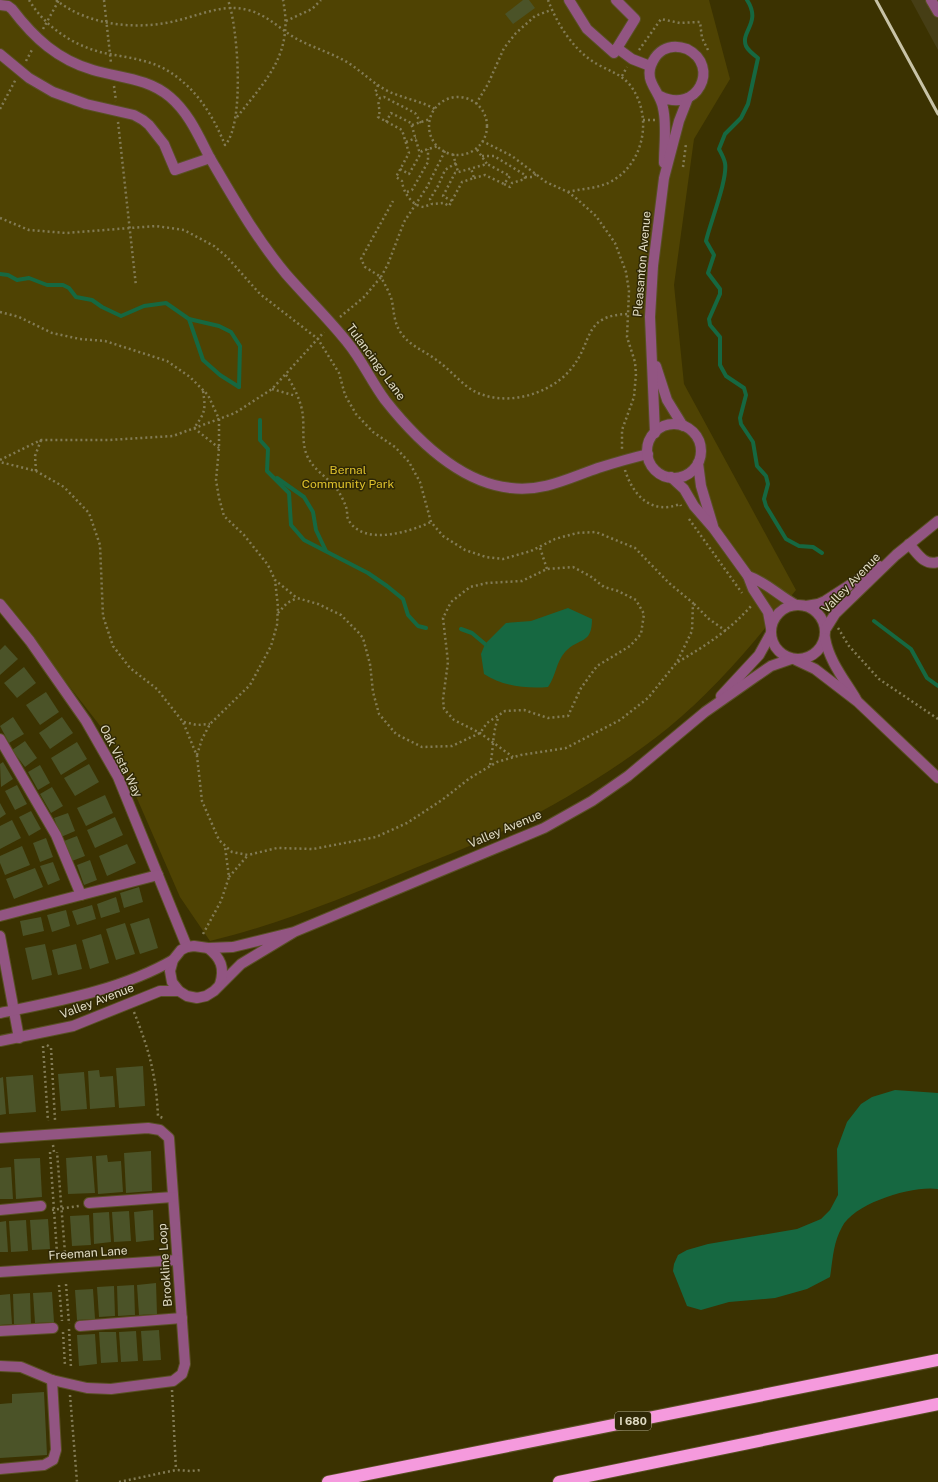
<svg xmlns="http://www.w3.org/2000/svg" width="938" height="1482" viewBox="0 0 938 1482" font-family="'Public Sans',sans-serif">
<style>
.built{fill:#463e15}
.green{fill:#4f4303}
.water{fill:#166841}
.lines{fill:none;stroke-linecap:round;stroke-linejoin:round}
.stream{stroke:#166841;stroke-width:4}
.building{fill:#4b5328}
.minor-casing{stroke:#595024;stroke-width:12}
.highway-casing{stroke:#595024;stroke-width:14}
.path{stroke:#827b55;stroke-width:2.5;stroke-dasharray:2 3;stroke-linecap:butt}
.minor{stroke:#925582;stroke-width:10}
.highway{stroke:#f59add;stroke-width:12}
.rail{stroke:#c8c3a7;stroke-width:3}
.labels{text-anchor:middle;stroke-width:3;stroke-linejoin:round;paint-order:stroke}
.shield{fill:#2f2805;stroke:#aba58a;stroke-width:1}
.shield-label{font-size:11px;font-weight:bold;fill:#e0dbc3}
.street-label{font-size:12px;fill:#e0dbc3;stroke:#2f2805}
.park-label{font-size:12px;fill:#dec12c;stroke:#2f2805}
</style>
<rect width="100%" height="100%" fill="#3b3201"/>
<path class="built" d="M911,0H938V50Z"/>
<path class="green" d="M0,0H709L730,79L694,139L674,285L684,384L796,590C757,639 717,688 668,728C621,766 565,800 511,827C480,843 447,855 415,868C348,896 280,924 210,941L180,897L112,741L0,598Z"/>
<g class="water">
<path d="M568,608L592,619C592,645 579,637 565,652C556,662 556,676 548,687C527,689 502,686 484,674L481,654L485,644L506,623L531,621Z"/>
<path d="M895,1090L938,1093V1189C913,1185 854,1203 842,1227C833,1243 833,1259 830,1277L807,1289L775,1298L729,1302L701,1310L687,1306L673,1271L674,1264L678,1255L687,1250L708,1244L797,1229L821,1219L830,1210L838,1195L837,1149L847,1122L861,1104L872,1097Z"/>
</g>
<g class="lines">
<g class="stream">
<path d="M747,0C762,23 740,31 746,46C748,50 754,55 758,58L748,104L741,118L725,134L719,149C721,153 724,158 725,163C728,179 710,223 706,241L714,255L708,273L720,289V294L709,319L710,325L720,337V365L726,376L744,388L746,395L740,418L741,424L753,442L757,466L766,476L768,484L764,499L766,506L786,539L799,546L813,547L822,553"/>
<path d="M0,274L8,275L17,280L29,278L47,285H63L69,288L76,297L92,300L102,307L121,316L144,306L166,303L189,319L203,360L220,375L239,387"/>
<path d="M189,319L219,326L231,332L240,346L239,387"/>
<path d="M260,420V440L268,449L267,471L289,493L291,525L304,540L368,573L387,586L403,599L408,615L418,626L426,628"/>
<path d="M277,478L304,497L313,512L316,530L326,551"/>
<path d="M874,621L911,649L927,678L938,686"/>
<path d="M461,629L472,633L485,644"/>
</g>
</g>
<g class="building">
<path d="M523,0H529L535,8L513,24L505,14Z"/>
<path d="M5,645L18,659L0,675V650Z"/>
<path d="M24,667L36,683L17,698L4,683Z"/>
<path d="M46,692L59,712L40,725L26,705Z"/>
<path d="M13,717L24,734L9,743L0,726Z"/>
<path d="M62,717L73,733L50,749L39,733Z"/>
<path d="M25,741L37,758L25,767L12,750Z"/>
<path d="M77,742L87,759L61,775L51,758Z"/>
<path d="M3,762L13,779L1,787L0,764Z"/>
<path d="M89,764L99,782L75,796L64,778Z"/>
<path d="M40,765L50,783L38,790L28,772Z"/>
<path d="M17,785L27,804L15,810L5,791Z"/>
<path d="M52,787L63,806L51,813L40,794Z"/>
<path d="M105,795L113,813L86,826L77,808Z"/>
<path d="M0,803L6,814L0,818Z"/>
<path d="M31,811L41,829L29,836L19,817Z"/>
<path d="M68,813L75,831L61,837L54,818Z"/>
<path d="M115,817L123,835L95,848L87,830Z"/>
<path d="M12,820L21,838L0,849V826Z"/>
<path d="M77,836L85,856L72,861L64,841Z"/>
<path d="M46,838L53,857L40,862L33,843Z"/>
<path d="M127,844L136,863L107,876L99,856Z"/>
<path d="M22,846L30,865L5,875L0,863V856Z"/>
<path d="M90,860L97,880L84,885L77,865Z"/>
<path d="M53,862L60,880L48,885L40,866Z"/>
<path d="M35,868L43,887L14,899L6,879Z"/>
<path d="M139,887L143,902L124,908L120,893Z"/>
<path d="M116,897L120,912L101,918L97,904Z"/>
<path d="M92,905L96,919L77,925L72,911Z"/>
<path d="M66,910L70,926L52,932L47,915Z"/>
<path d="M41,917L44,931L23,936L20,921Z"/>
<path d="M149,918L158,948L140,954L130,924Z"/>
<path d="M125,923L135,954L116,960L106,929Z"/>
<path d="M101,934L109,963L90,969L82,940Z"/>
<path d="M45,944L52,975L32,980L25,948Z"/>
<path d="M76,944L82,969L58,975L52,950Z"/>
<path d="M143,1066L145,1106L119,1108L116,1068Z"/>
<path d="M99,1070L100,1077L113,1076L115,1107L90,1109L88,1071Z"/>
<path d="M84,1072L87,1109L61,1111L58,1074Z"/>
<path d="M33,1075L36,1112L9,1114L6,1077Z"/>
<path d="M3,1077L6,1114L0,1115V1078Z"/>
<path d="M151,1151L152,1191L126,1193L124,1153Z"/>
<path d="M107,1155L108,1162L121,1161L123,1192L98,1194L96,1156Z"/>
<path d="M92,1156L95,1193L68,1194L66,1158Z"/>
<path d="M40,1158L42,1197L16,1199L14,1159Z"/>
<path d="M11,1167L13,1199H0V1168Z"/>
<path d="M153,1210L154,1240L136,1242L134,1212Z"/>
<path d="M129,1211L131,1241L114,1242L112,1212Z"/>
<path d="M109,1212L111,1242L94,1244L93,1213Z"/>
<path d="M89,1215L91,1245L72,1246L70,1216Z"/>
<path d="M48,1219L50,1249L32,1250L30,1220Z"/>
<path d="M26,1220L28,1251L11,1252L9,1221Z"/>
<path d="M6,1221L8,1252H0V1222Z"/>
<path d="M156,1283L157,1314L139,1315L137,1285Z"/>
<path d="M134,1285L135,1315L118,1316L117,1286Z"/>
<path d="M114,1286L115,1316L99,1317L97,1287Z"/>
<path d="M93,1289L95,1319L77,1320L75,1290Z"/>
<path d="M52,1292L54,1322L35,1323L33,1293Z"/>
<path d="M30,1293L31,1324H14L13,1294Z"/>
<path d="M10,1294L12,1324L0,1325V1295Z"/>
<path d="M159,1330L161,1360L143,1361L141,1331Z"/>
<path d="M136,1331L138,1361L121,1362L119,1332Z"/>
<path d="M99,1332H116L118,1362L101,1363Z"/>
<path d="M95,1334L97,1364L79,1366L77,1335Z"/>
<path d="M44,1392L47,1455L0,1458V1404L12,1403V1394Z"/>
</g>
<g class="lines">
<g class="minor-casing">
<g id="minor">
<path d="M569,0L587,29L614,53L635,19L616,0"/>
<path d="M931,0L938,12"/>
<path d="M0,5L8,6L12,9C34,38 58,60 93,70C120,78 148,78 170,97C189,113 199,137 210,158L175,170L164,144L149,125L143,120L134,115L86,104L53,92L29,78L0,54"/>
<path d="M617,48L632,59L650,66"/>
<path d="M660,96C697,115 721,66 687,49C679,46 670,46 663,50C658,53 655,57 653,61C642,81 660,90 663,108C667,125 664,145 664,163"/>
<path d="M210,158C234,199 256,238 286,274C306,297 328,318 347,342C362,360 371,381 385,400C415,438 460,483 511,488C543,492 569,478 598,468C614,463 631,458 648,454"/>
<path d="M656,366L667,400L683,426"/>
<circle cx="674" cy="451" r="27"/>
<path d="M655,433L650,317L653,266L664,178L679,121L688,98"/>
<path d="M698,463L701,486L713,526"/>
<path d="M671,477L684,489L694,506L714,529L748,576L753,589L768,612L771,628"/>
<path d="M909,544C918,554 924,566 938,562"/>
<path d="M748,576C766,582 779,596 796,605"/>
<path d="M0,604L30,641L86,721L118,777L187,947"/>
<circle cx="798" cy="632" r="27"/>
<path d="M806,606L818,604L825,601L879,566"/>
<path d="M825,630L835,614L896,555L938,521"/>
<path d="M825,638C829,661 844,679 856,699"/>
<path d="M796,660L815,669L858,702L938,778"/>
<path d="M721,696L759,655L770,635"/>
<path d="M0,739L56,835L81,895"/>
<path d="M0,916L158,875"/>
<path d="M294,932L241,964L214,991L206,996L197,998L187,996L179,991L172,982L170,971L173,960L181,950L187,947L194,946L208,948L233,947L294,932L544,828L592,801L628,776L705,712L755,677L771,666L791,659"/>
<path d="M0,936L19,1038"/>
<path d="M208,948C221,958 225,968 220,984"/>
<path d="M0,1013C58,1001 121,990 173,960"/>
<path d="M0,1041L73,1026L160,991H179"/>
<path d="M0,1138L148,1128L160,1130L169,1138L185,1364L182,1374L173,1381L111,1389L87,1388L52,1380L21,1367L0,1366"/>
<path d="M89,1203L173,1197"/>
<path d="M0,1210L41,1206"/>
<path d="M0,1272L177,1260"/>
<path d="M80,1326L182,1318"/>
<path d="M0,1331L53,1328"/>
<path d="M0,1469L44,1465L53,1460L56,1450L52,1380"/>
</g>
</g>
<g class="highway-casing">
<g id="highway">
<path d="M328,1482L938,1360"/>
<path d="M559,1482L938,1404"/>
</g>
</g>
<g class="path">
<path d="M29,0C45,27 74,46 104,53C124,57 145,59 163,68C194,85 212,113 225,145C245,124 238,27 228,0"/>
<path d="M56,0C90,27 142,31 183,19C205,13 225,4 248,10C267,15 279,28 295,38C313,48 333,53 350,64C362,72 372,82 384,89C400,98 419,100 435,109"/>
<path d="M104,0L111,63"/>
<path d="M548,0C557,24 574,51 597,64C609,71 621,74 630,85C653,115 645,162 612,181C598,189 583,188 568,192"/>
<path d="M286,21L312,9L321,0"/>
<path d="M43,29L59,0"/>
<path d="M639,50L661,19L680,23L700,22L702,38L709,52"/>
<path d="M26,61L33,48"/>
<path d="M622,76L627,67"/>
<path d="M378,85L375,93L380,98"/>
<path d="M114,86L116,101"/>
<circle cx="458" cy="126" r="29"/>
<path d="M476,104L488,84L504,48L516,33L535,16L551,10"/>
<path d="M0,109L16,79"/>
<path d="M237,117C267,79 294,53 283,0"/>
<path d="M643,120H655"/>
<path d="M118,122L136,286"/>
<path d="M386,122L391,113L411,123L420,154"/>
<path d="M421,123L415,113L384,97L380,98C376,105 382,110 378,117L402,130L409,153L396,177L402,181C403,192 412,206 424,207L431,204"/>
<path d="M412,125L430,119"/>
<path d="M482,141L512,156L546,182L568,192L577,199L596,216L615,243L626,272L629,291L627,337L635,362L636,374L634,397L622,430V449"/>
<path d="M406,142L416,138"/>
<path d="M445,151L427,187L404,222L388,264L381,277C385,285 390,293 392,301C394,312 394,323 401,333C410,346 423,350 435,359C447,367 457,379 469,388C500,409 549,396 571,369C594,341 582,315 629,314"/>
<path d="M453,154L458,172"/>
<path d="M482,156H494L525,175V179L512,183L510,187L504,184"/>
<path d="M456,163L445,170L438,186L430,199L432,204L444,203L449,206L462,182L474,178L471,168"/>
<path d="M683,167L686,144"/>
<path d="M400,169L409,174L422,151L438,146"/>
<path d="M525,177H532L536,174"/>
<path d="M474,178L485,175L504,184L510,176L487,164"/>
<path d="M407,192L412,190L428,162V149"/>
<path d="M452,201L443,196L455,173L487,164L476,148"/>
<path d="M0,218L29,230L66,233L156,226L184,230L214,246L227,257L260,294L318,339L339,373L345,395L356,414L373,432L395,447L409,462L420,482L431,522L443,536L465,550L486,557L503,559L531,551L555,539L577,533L596,532L635,548L669,583L693,603L692,631L677,662L648,698L620,720L566,748L521,755L497,762L470,778L442,800L407,823L376,837L313,849L277,848L248,855L232,852L219,840L202,801L197,756L183,722L157,689L130,668L113,646L103,616L100,545L89,513L64,487L36,471L0,462"/>
<path d="M0,312L19,317L52,333L80,339L105,341L167,361L190,377L208,395L219,419V448L216,480L219,498L224,516L244,535L268,565L275,580L297,598L318,604L341,615L358,632L363,638L370,664L373,692L379,714L396,734L422,747L452,746L480,733L487,723L505,711L524,710L548,718L568,716L581,688L597,666L630,646L641,634L644,614L636,600L618,591L604,587L590,576L573,567L547,569L522,581L487,583L470,587L451,602L443,618L448,662L443,699L444,709L454,720L480,733L513,757"/>
<path d="M340,317L364,297L381,277L365,267L361,259L393,201"/>
<path d="M286,375C294,386 302,403 303,417C304,430 302,441 306,453C311,468 326,476 336,488C340,493 344,501 346,507C348,511 346,517 349,521C365,546 409,532 431,522"/>
<path d="M272,389L296,396"/>
<path d="M203,391C206,410 205,413 194,428L219,448"/>
<path d="M0,460L41,440H109L173,436L235,413L272,389L324,332"/>
<path d="M625,470C633,496 652,515 680,504L681,506"/>
<path d="M36,471L35,456L41,440"/>
<path d="M689,519L742,593"/>
<path d="M540,548L547,569"/>
<path d="M694,604L709,619L726,631"/>
<path d="M278,613L287,603L297,598"/>
<path d="M838,628L849,646L879,679L938,719"/>
<path d="M678,662C705,646 730,630 751,606"/>
<path d="M184,722L197,725L210,724"/>
<path d="M197,755L202,739L210,724L250,685L271,646L277,625L278,607L275,580"/>
<path d="M490,765C494,748 492,732 499,716"/>
<path d="M229,877L248,855"/>
<path d="M203,934L221,901L229,877L225,847"/>
<path d="M134,1012C149,1050 156,1074 158,1116L163,1118"/>
<path d="M47,1045L51,1048L55,1120"/>
<path d="M43,1046L48,1121"/>
<path d="M53,1145L54,1152"/>
<path d="M50,1152L57,1253H65L57,1152"/>
<path d="M52,1210L79,1206"/>
<path d="M66,1284L69,1324"/>
<path d="M59,1285L62,1321"/>
<path d="M69,1329L71,1368"/>
<path d="M63,1332L65,1366"/>
<path d="M172,1390L176,1470"/>
<path d="M70,1395L77,1482"/>
<path d="M119,1482L176,1470L191,1471L201,1470"/>
</g>
<use href="#minor" class="minor"/>
<use href="#highway" class="highway"/>
<path class="rail" d="M876,0L938,114"/>
</g>
<g class="labels">
<rect class="shield" x="615" y="1412" width="36" height="18" rx="3"/>
<g class="shield-label">
<text x="633" y="1425">I 680</text>
</g>
<g class="street-label">
<text transform="translate(642 264) rotate(-85)" y="4">Pleasanton Avenue</text>
<text transform="translate(376 362) rotate(54)" y="4">Tulancingo Lane</text>
<text transform="translate(851 583) rotate(-46)" y="4">Valley Avenue</text>
<text transform="translate(121 761) rotate(63)" y="4">Oak Vista Way</text>
<text transform="translate(505 829) rotate(-23)" y="4">Valley Avenue</text>
<text transform="translate(97 1001) rotate(-21)" y="4">Valley Avenue</text>
<text transform="translate(88 1253) rotate(-4)" y="4">Freeman Lane</text>
<text transform="translate(165 1265) rotate(-94)" y="4">Brookline Loop</text>
</g>
<g class="park-label">
<text x="348" y="474">Bernal<tspan x="348" dy="14">Community Park</tspan></text>
</g>
</g>
</svg>
